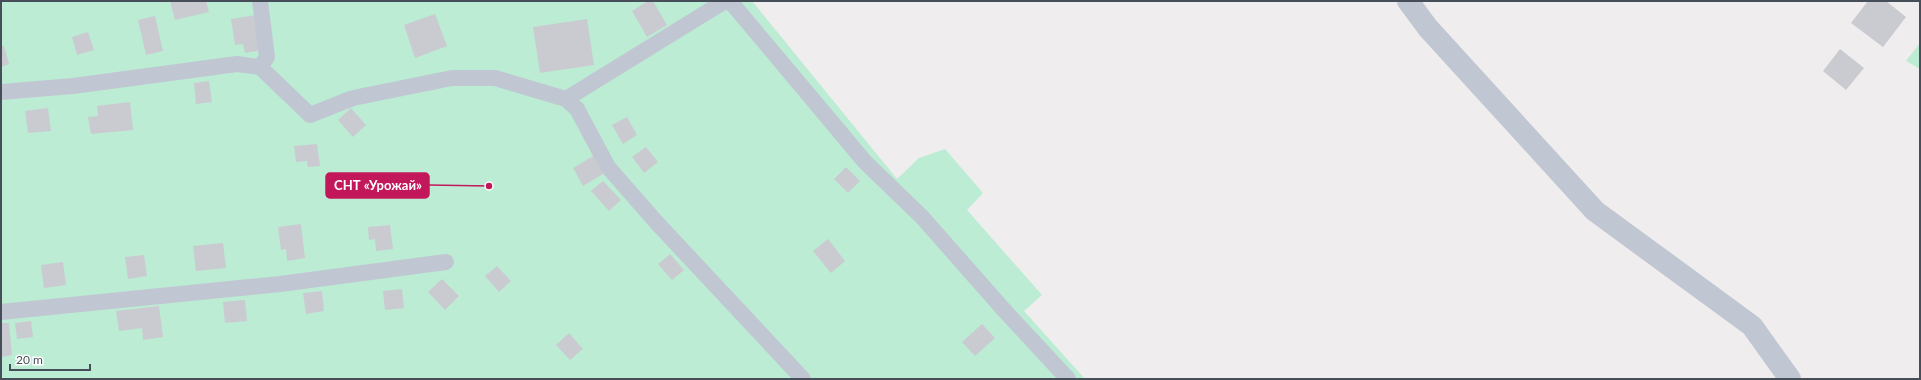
<svg xmlns="http://www.w3.org/2000/svg" width="1921" height="380" viewBox="0 0 1921 380" font-family="Lato,sans-serif">
<style>
.green{fill:#bcecd4}
.building{fill:#cacbd1}
.lines{fill:none;stroke-linecap:round;stroke-linejoin:round}
.service{stroke:#c0c7d2;stroke-width:16}
.minor{stroke:#c0c7d2;stroke-width:22}
.leader{fill:none;stroke:#c2185b;stroke-width:1.5}
.callout-dot{fill:#c2185b;stroke:#fff;stroke-width:1.5}
.callout{fill:#c2185b;stroke:#c2185b;stroke-width:1.5}
.callout-label{font-size:13px;text-anchor:middle;font-weight:bold;fill:#fff}
</style>
<rect width="100%" height="100%" fill="#efeded"/>
<g class="green">
<path d="M1,1H752L897,179L919,158L945,149L983,193L967,210L1042,295L1024,311L1085,379H1Z"/>
<path d="M1920,43V69L1906,61Z"/>
</g>
<g class="building">
<path d="M170,1H206L209,12L175,20Z"/>
<path d="M648,1H653L667,25L647,37L632,11Z"/>
<path d="M1868,1H1886L1906,17L1883,47L1851,23Z"/>
<path d="M435,14L447,46L415,58L404,25Z"/>
<path d="M256,15L262,50L245,53L243,44L235,45L231,19Z"/>
<path d="M155,16L163,51L146,55L138,20Z"/>
<path d="M587,19L594,65L540,73L533,27Z"/>
<path d="M88,32L94,50L77,55L72,37Z"/>
<path d="M4,46L9,64L1,67V47Z"/>
<path d="M1840,49L1864,68L1846,90L1823,71Z"/>
<path d="M209,81L212,102L196,104L194,83Z"/>
<path d="M130,102L133,130L91,134L88,117L98,116L97,106Z"/>
<path d="M48,108L51,131L28,133L25,111Z"/>
<path d="M351,108L366,125L353,137L338,120Z"/>
<path d="M627,117L637,135L623,144L612,125Z"/>
<path d="M317,144L320,166L308,167L307,161L296,162L294,146Z"/>
<path d="M646,147L658,162L644,173L632,157Z"/>
<path d="M593,156L603,174L583,186L573,168Z"/>
<path d="M846,167L860,181L848,193L834,179Z"/>
<path d="M603,181L621,200L609,211L591,191Z"/>
<path d="M301,224L305,258L287,261L286,249L281,250L278,227Z"/>
<path d="M390,225L393,249L376,251L375,239L369,240L368,227Z"/>
<path d="M828,239L845,261L831,273L813,251Z"/>
<path d="M223,243L226,268L196,271L193,246Z"/>
<path d="M670,254L684,270L672,280L658,264Z"/>
<path d="M144,255L147,276L128,279L125,257Z"/>
<path d="M63,262L66,285L44,288L41,265Z"/>
<path d="M497,266L511,281L499,292L485,276Z"/>
<path d="M442,279L459,296L445,310L428,292Z"/>
<path d="M402,289L404,308L385,310L383,291Z"/>
<path d="M322,291L324,311L306,314L303,293Z"/>
<path d="M245,300L247,321L225,323L223,302Z"/>
<path d="M159,306L163,337L143,340L142,328L119,331L116,311Z"/>
<path d="M31,321L33,337L17,339L15,323Z"/>
<path d="M1,323H9L12,355L1,357Z"/>
<path d="M982,324L995,338L975,356L962,342Z"/>
<path d="M569,333L583,349L570,360L556,345Z"/>
</g>
<g class="lines">
<g class="service">
<path d="M260,1L267,57L260,67"/>
<path d="M730,1L865,162L922,217L1004,310L1068,379"/>
<path d="M1,92L73,86L237,64L260,67L310,115L353,98L452,78H495L566,99L725,1"/>
<path d="M566,99L577,109L608,167L657,223L803,379"/>
<path d="M1,312L280,284L446,262"/>
</g>
<path class="minor" d="M1408,1L1428,28L1595,211L1752,326L1790,379"/>
</g>
<path class="leader" d="M489 186L429 185"/>
<circle class="callout-dot" cx="489" cy="186" r="4"/>
<rect class="callout" x="326" y="173" width="103" height="25" rx="4"/>
<g class="callout-label">
<text x="378" y="190">СНТ «Урожай»</text>
</g>
<rect width="1921" height="380" fill="none" stroke="#464e59" stroke-width="4"/>
<path d="M10 364v6h80v-6" fill="none" stroke="#464e59" stroke-width="2"/>
<text x="16" y="364" font-size="12" fill="#464e59" stroke="#ffffff" stroke-width="3" paint-order="stroke">20 m</text>
</svg>
